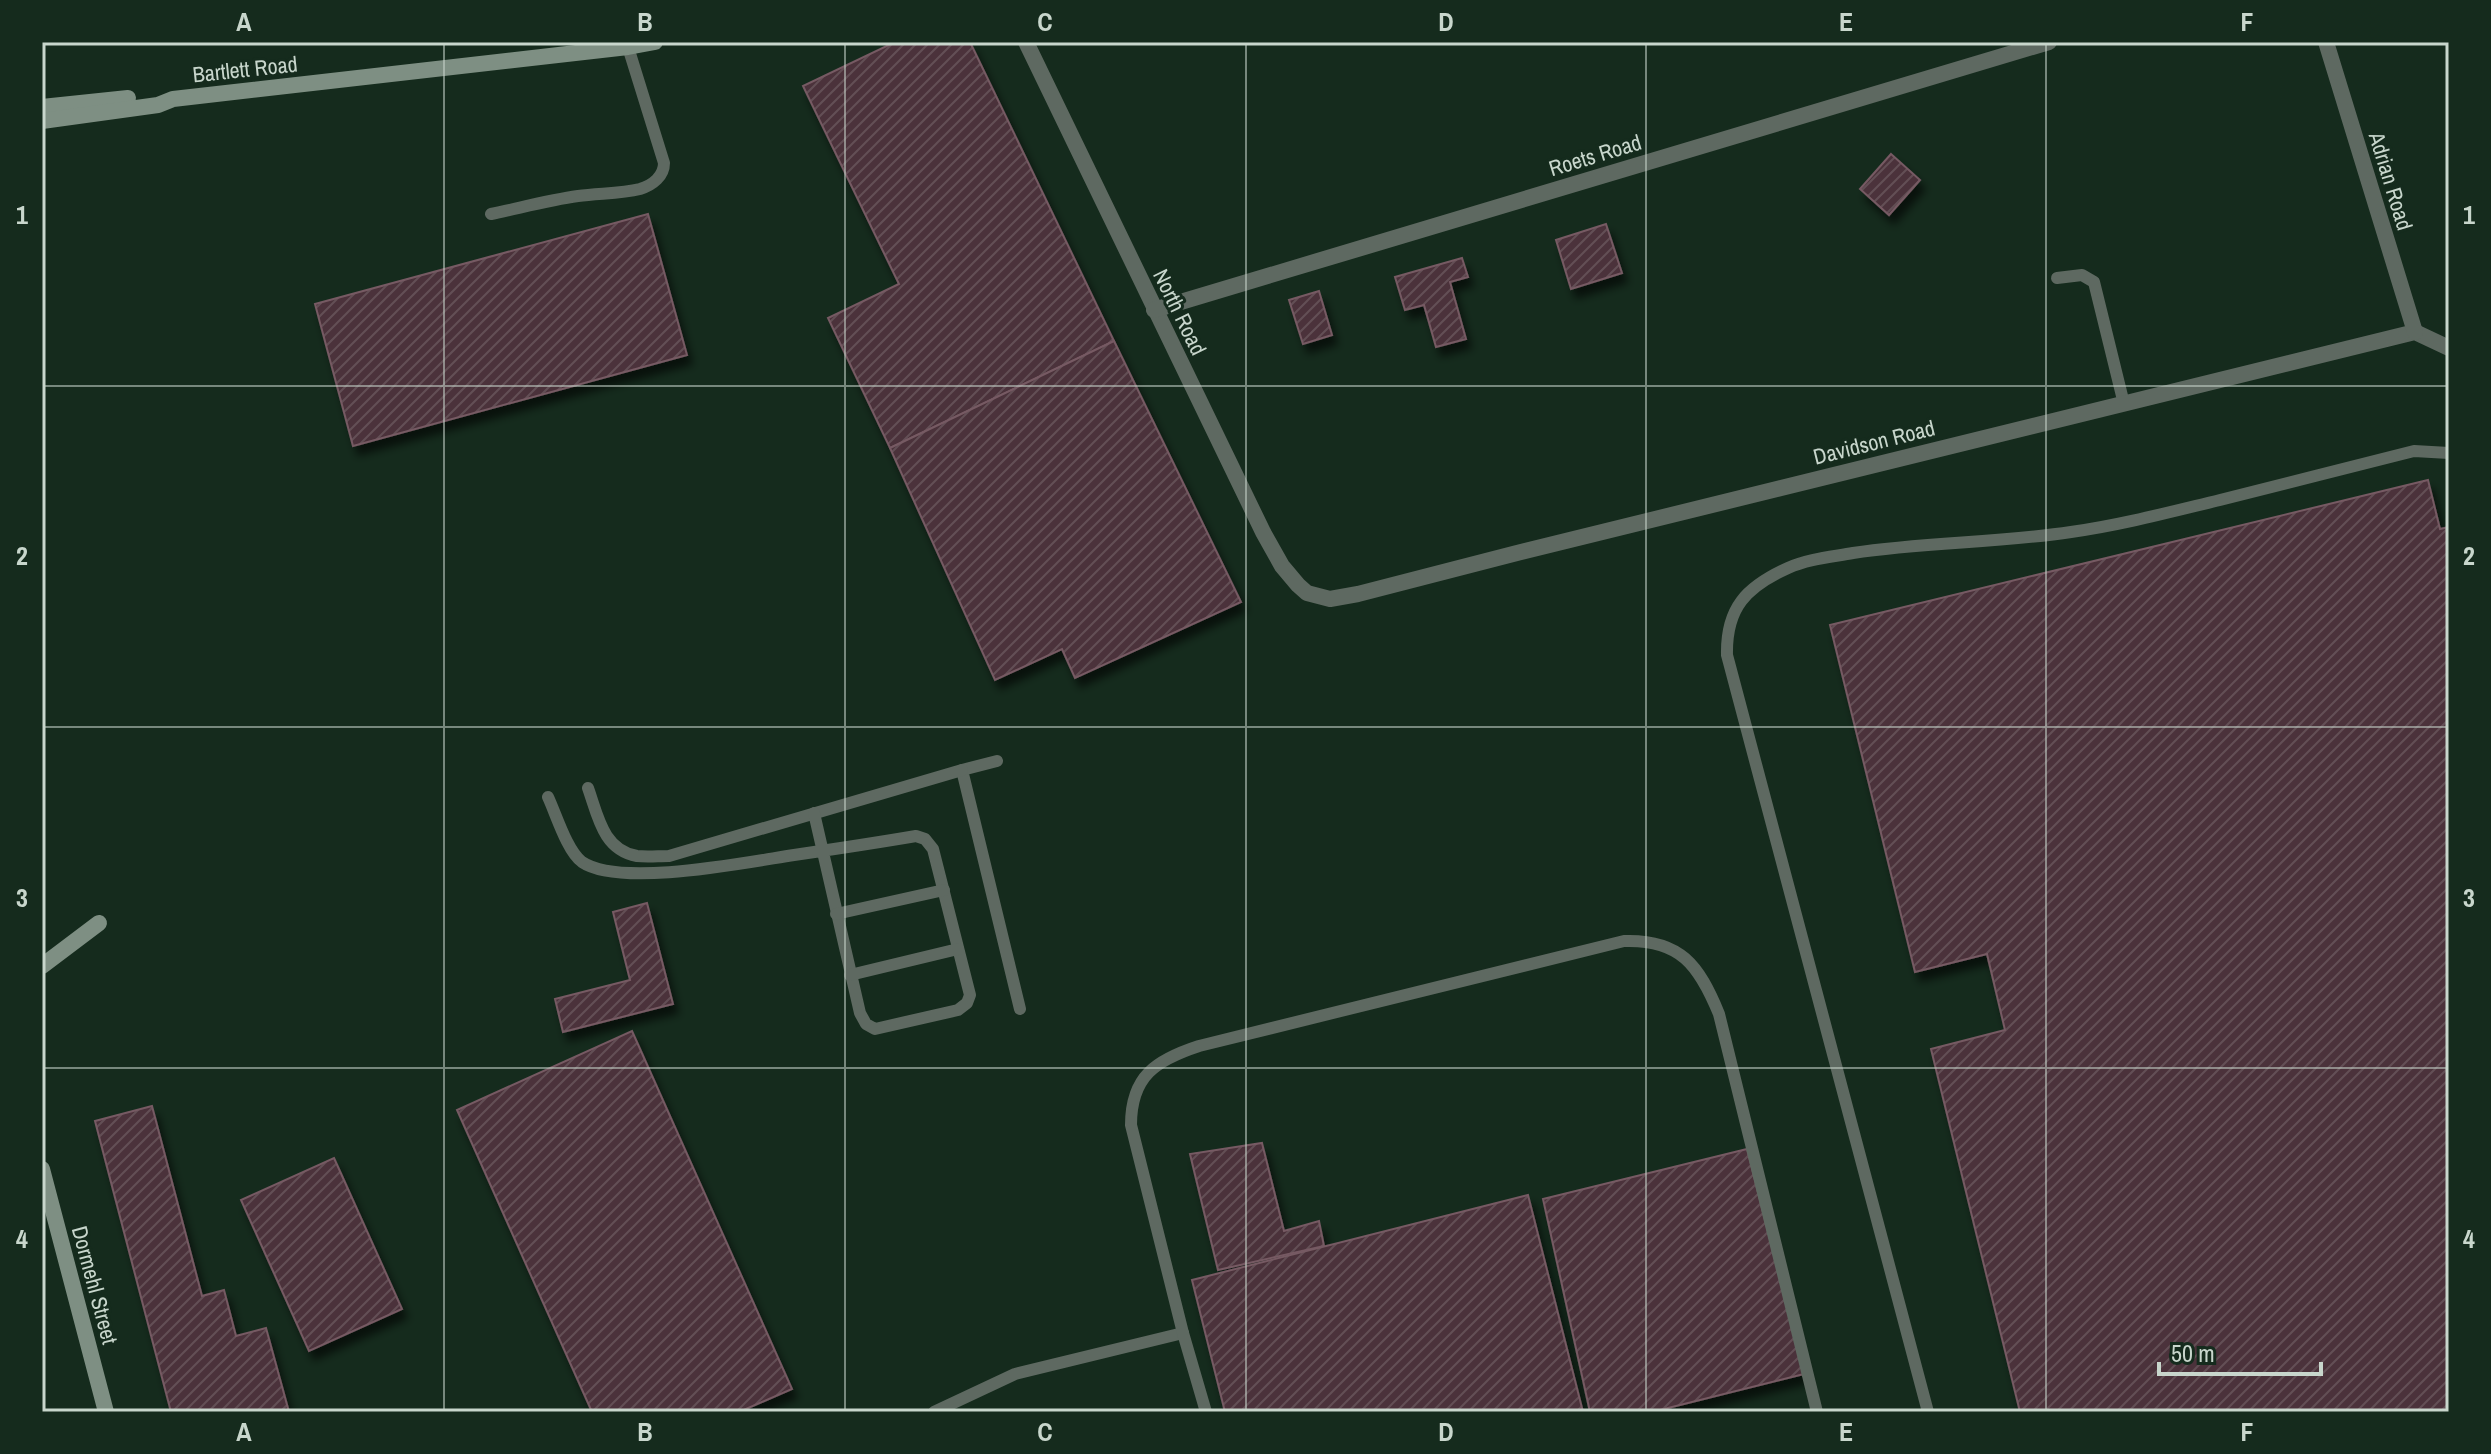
<svg xmlns="http://www.w3.org/2000/svg" width="2491" height="1454" viewBox="0 0 2491 1454" font-family="'Archivo Narrow',sans-serif">
<style>
.building{fill:url(#building-hatch);stroke:#765a63;stroke-width:2;filter:url(#shadow)}
.lines{fill:none;stroke-linecap:round;stroke-linejoin:round}
.lane{stroke:#5e6961;stroke-width:12}
.street{stroke:#5e6961;stroke-width:16}
.secondary{stroke:#7e8f83;stroke-width:16}
.grid{fill:none;stroke:#c8d6cc;stroke-width:2;stroke-opacity:0.55}
.labels{text-anchor:middle;stroke-width:6;stroke-linejoin:round;paint-order:stroke}
.street-label{font-size:22px;fill:#c8d6cc;stroke:#152b1d}
.neatline{fill:none;stroke:#c8d6cc;stroke-width:3}
.grid-label{font-size:26px;text-anchor:middle;font-weight:bold;fill:#c8d6cc}
</style>
<defs>
<pattern id="building-hatch" width="6" height="6" patternUnits="userSpaceOnUse" patternTransform="scale(2)"><rect width="6" height="6" fill="#4b323a"/><path d="M-1 1l2-2M0 6l6-6M5 7l2-2" fill="none" stroke="#634f55"/></pattern>
<filter id="shadow"><feDropShadow dx="5" dy="9" stdDeviation="4" flood-color="#0009"/></filter>
</defs>
<rect width="100%" height="100%" fill="#152b1d"/>
<g class="building">
<path d="M895,42H970L1114,341L890,448L828,318L899,284L803,86Z"/>
<path d="M1891,154L1920,180L1889,215L1860,189Z"/>
<path d="M648,214L687,355L353,446L315,304Z"/>
<path d="M1606,224L1622,273L1571,289L1556,240Z"/>
<path d="M1462,258L1468,277L1450,282L1466,339L1436,347L1424,305L1405,310L1395,277Z"/>
<path d="M1319,291L1332,335L1303,344L1289,300Z"/>
<path d="M1114,341L1241,602L1075,678L1062,649L995,680L890,448Z"/>
<path d="M2428,480L2440,529L2449,527V1412H2020L1931,1049L2005,1030L1987,954L1915,972L1830,625Z"/>
<path d="M647,903L673,1004L563,1032L555,999L630,980L613,912Z"/>
<path d="M632,1031L792,1389L739,1412H592L457,1110Z"/>
<path d="M152,1106L202,1296L224,1290L236,1336L266,1328L289,1412H171L95,1121Z"/>
<path d="M1262,1143L1284,1231L1319,1221L1324,1246L1218,1270L1190,1154Z"/>
<path d="M1747,1149L1804,1374L1652,1412H1590L1543,1199Z"/>
<path d="M334,1158L402,1309L309,1351L241,1200Z"/>
<path d="M1528,1195L1583,1412H1225L1192,1280Z"/>
</g>
<g class="lines">
<g class="lane">
<path d="M491,214C520,208 549,200 578,196C598,193 620,194 640,189C653,185 664,176 664,163L628,47"/>
<path d="M2057,278L2082,275L2094,282L2124,404"/>
<path d="M997,761L962,770L1020,1009"/>
<path d="M588,788C598,816 603,850 637,856C647,857 658,856 669,856L962,770"/>
<path d="M548,797C556,814 567,851 582,862C620,888 748,862 794,855C835,849 875,843 916,836L925,839L933,849L970,995L967,1003L958,1010L875,1029L866,1024L860,1013L814,813"/>
<path d="M836,914L944,890"/>
<path d="M850,975L958,949"/>
<path d="M934,1412L1015,1374L1183,1333"/>
<path d="M1206,1412L1183,1333L1131,1125C1131,1076 1156,1060 1199,1046L1624,941C1680,939 1699,965 1719,1014L1817,1412"/>
<path d="M1928,1412L1727,655C1726,608 1746,587 1788,568C1808,559 1831,557 1853,553C1925,542 1999,543 2071,532C2121,525 2170,512 2220,500C2285,484 2349,467 2414,451L2449,453"/>
</g>
<g class="street">
<path d="M1026,42L1263,532L1282,566L1298,585L1307,593L1330,599L1358,594L1517,553L2415,332L2449,348"/>
<path d="M2326,42L2415,332"/>
<path d="M1154,310L2049,42"/>
</g>
<g class="secondary">
<path d="M42,107L128,98"/>
<path d="M42,121L158,105L173,99L628,47L655,42"/>
<path d="M42,966L99,923"/>
<path d="M42,1169L106,1412"/>
</g>
</g>
<path class="grid" d="M444,42V1412M845,42V1412M1246,42V1412M1646,42V1412M2046,42V1412M42,386H2449M42,727H2449M42,1068H2449"/>
<g class="labels">
<g class="street-label">
<text transform="translate(245 69) rotate(-6)" y="8">Bartlett Road</text>
<text transform="translate(1595 155) rotate(-17)" y="8">Roets Road</text>
<text transform="translate(2391 181) rotate(73)" y="8">Adrian Road</text>
<text transform="translate(1180 312) rotate(64)" y="8">North Road</text>
<text transform="translate(1874 442) rotate(-14)" y="8">Davidson Road</text>
<text transform="translate(95 1285) rotate(75)" y="8">Dormehl Street</text>
</g>
</g>
<rect width="2491" height="1454" fill="none" stroke="#152b1d" stroke-width="88"/>
<path d="M2159 1362v12h162v-12" fill="none" stroke="#c8d6cc" stroke-width="4"/>
<text x="2171" y="1362" font-size="24" fill="#c8d6cc" stroke="#152b1d" stroke-width="6" paint-order="stroke">50 m</text>
<rect x="44" y="44" width="2403" height="1366" class="neatline"/>
<g class="grid-label">
<text x="244" y="31">A</text>
<text x="645" y="31">B</text>
<text x="1045" y="31">C</text>
<text x="1446" y="31">D</text>
<text x="1846" y="31">E</text>
<text x="2247" y="31">F</text>
<text x="22" y="224">1</text>
<text x="2469" y="224">1</text>
<text x="22" y="565">2</text>
<text x="2469" y="565">2</text>
<text x="22" y="907">3</text>
<text x="2469" y="907">3</text>
<text x="22" y="1248">4</text>
<text x="2469" y="1248">4</text>
<text x="244" y="1441">A</text>
<text x="645" y="1441">B</text>
<text x="1045" y="1441">C</text>
<text x="1446" y="1441">D</text>
<text x="1846" y="1441">E</text>
<text x="2247" y="1441">F</text>
</g>
</svg>
